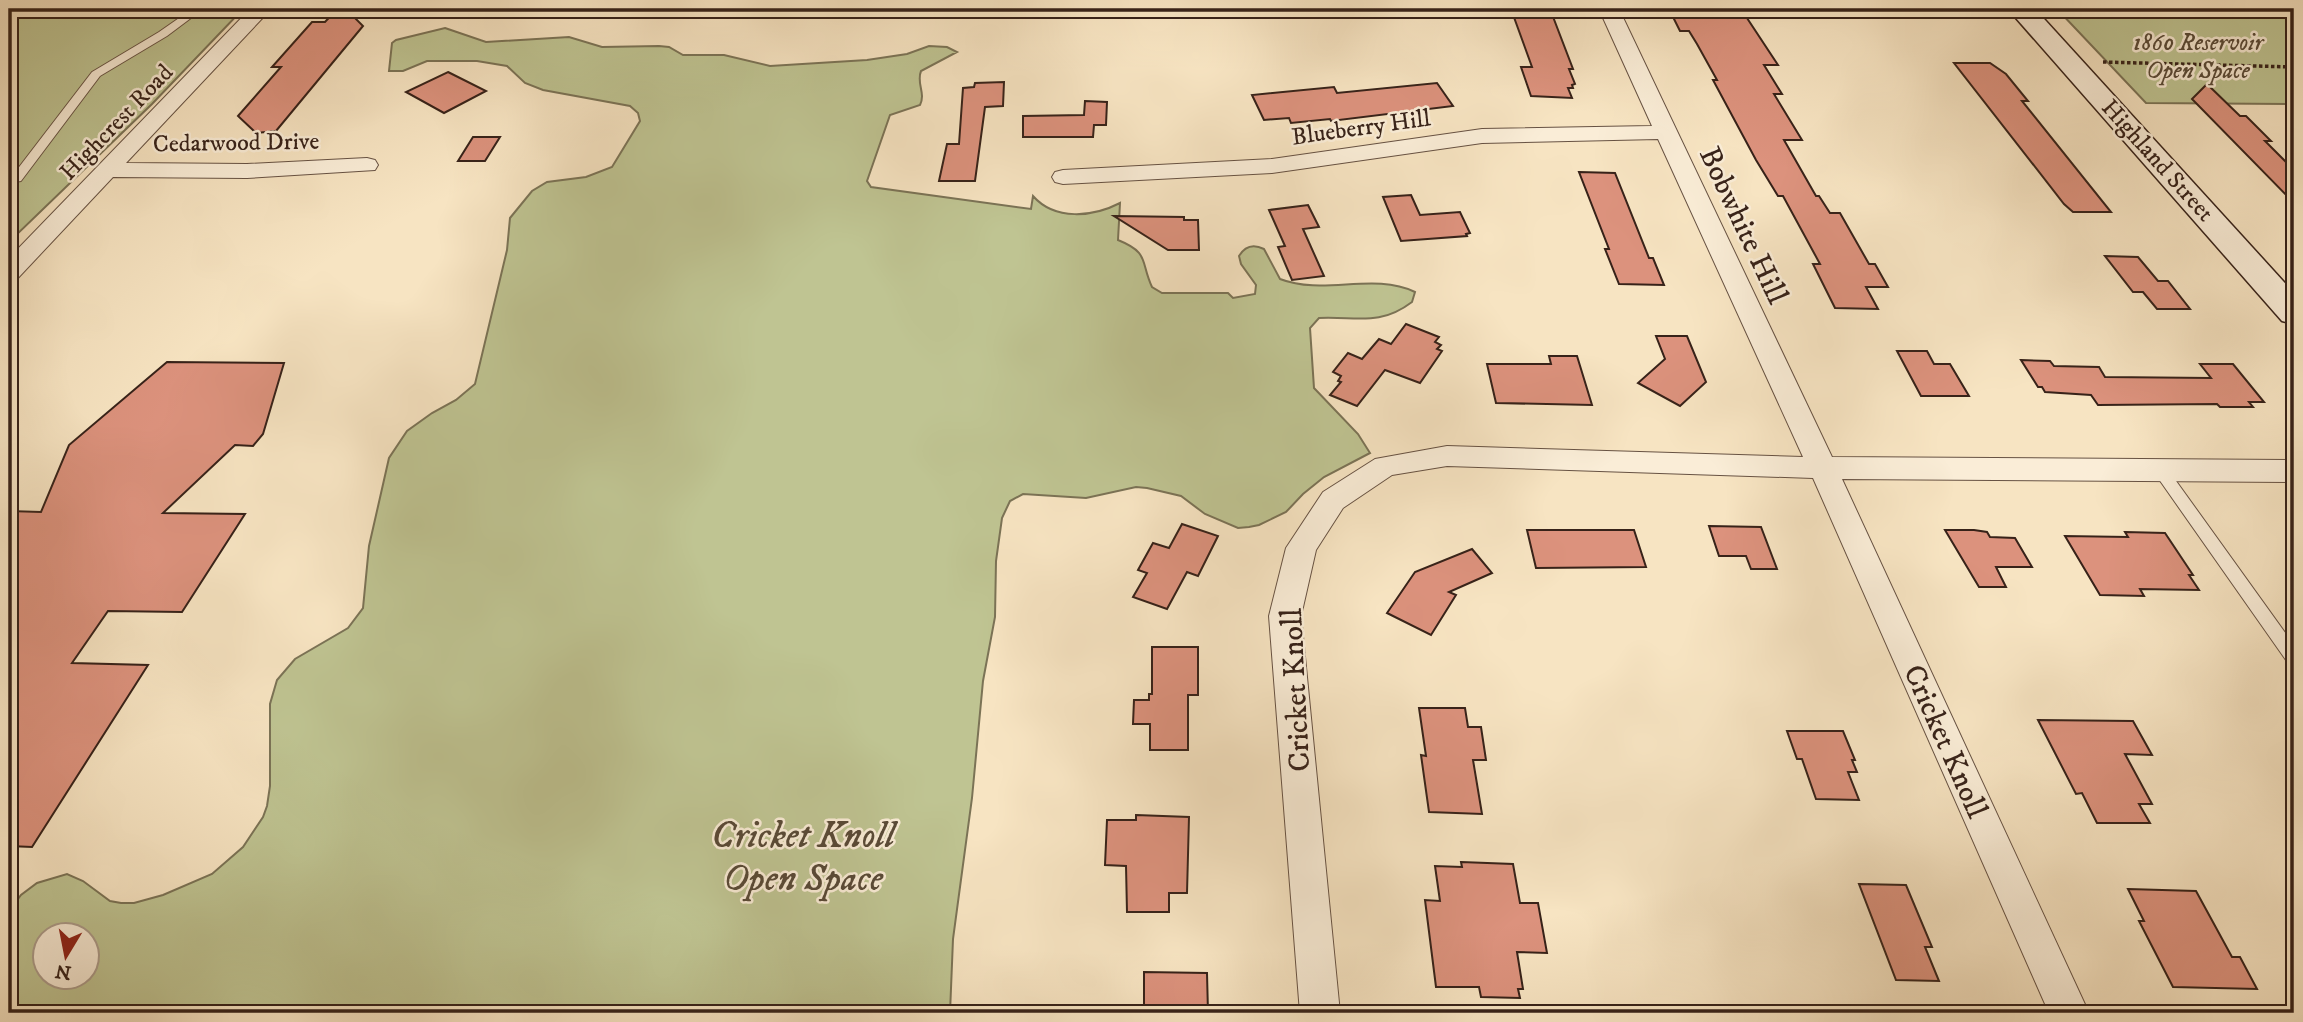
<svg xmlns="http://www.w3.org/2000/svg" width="2303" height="1022" viewBox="0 0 2303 1022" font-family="'IM FELL DW Pica',serif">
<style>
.green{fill:#bfc492;stroke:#7b7356;stroke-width:2;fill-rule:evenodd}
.building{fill:#dc927d;stroke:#372219;stroke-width:2}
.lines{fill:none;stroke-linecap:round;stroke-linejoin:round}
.lane-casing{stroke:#675243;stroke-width:2}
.street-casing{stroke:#675243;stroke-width:2}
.secondary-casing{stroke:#372219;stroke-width:3}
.path{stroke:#372219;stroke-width:3.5;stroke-dasharray:3.5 2.5;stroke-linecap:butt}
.lane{fill:#faedd7;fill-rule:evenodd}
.street{fill:#faedd7;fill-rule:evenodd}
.secondary{fill:#faedd7;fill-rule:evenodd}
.labels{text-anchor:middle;stroke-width:5;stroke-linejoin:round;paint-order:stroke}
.far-park-label{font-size:24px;font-style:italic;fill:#594a37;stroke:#faedd7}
.far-street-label{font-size:24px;fill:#372219;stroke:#faedd7}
.street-label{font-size:30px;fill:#372219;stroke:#faedd7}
.near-park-label{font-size:37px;font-style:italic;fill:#594a37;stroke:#faedd7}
</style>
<rect width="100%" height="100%" fill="#f7e4c2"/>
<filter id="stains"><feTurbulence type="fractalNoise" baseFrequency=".00286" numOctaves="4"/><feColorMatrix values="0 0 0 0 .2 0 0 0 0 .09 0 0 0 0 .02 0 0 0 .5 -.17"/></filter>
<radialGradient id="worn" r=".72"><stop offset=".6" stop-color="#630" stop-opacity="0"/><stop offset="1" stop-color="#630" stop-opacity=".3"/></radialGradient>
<g class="green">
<path d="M9,9H243L152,104L9,242Z"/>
<path d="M2057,9H2294V104L2146,103Z"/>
<path d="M445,28L486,42L569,37L602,47L659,46L669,47L683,55H724L770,66L867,60L907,54L929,46L947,47L957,52L921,71C916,83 926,93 920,105L890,115L867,181L871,187L1031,209L1033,196C1055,221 1093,217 1120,203L1118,240C1150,253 1140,261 1152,287L1162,293H1228L1233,298L1255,294L1256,285L1241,264L1239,256C1245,246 1254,244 1264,249L1280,279C1324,296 1373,272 1415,292L1412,302C1379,327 1356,316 1319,318L1310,328L1314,388L1358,434L1370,453L1324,477L1303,494L1286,512L1259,525L1249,527L1238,528L1205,514L1181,496L1147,488L1136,487L1086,498L1023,494L1010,501L1002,518L996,561L995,617L983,681L972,798L953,939L950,1013H9V911L21,895L37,883L67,874L83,881L110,901L121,903H134L163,895L212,874L243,847L263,817L267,806L270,786V704L277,680L295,659L348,628L363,608L369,546L389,458L407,431L432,413L456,400L475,384L507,250L510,218L532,191L547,182L586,177L612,167L640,121L638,113L630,106L543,90L525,83L507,66L477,61H427L403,71H389L392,43L396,40ZM46,934H88V976H46Z"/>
</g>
<g class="building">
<path d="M337,9H346L363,26L276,131L256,133L238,116L281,67H272L312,22H325Z"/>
<path d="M1511,9H1550L1573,69H1569L1575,84L1572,85L1573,88H1568L1572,98L1531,96L1521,67H1532Z"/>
<path d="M1669,9H1741L1778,65H1764L1782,94H1774L1802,140H1784L1816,196H1819L1830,213H1840L1869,264H1875L1888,287H1866L1878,309L1835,308L1813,264H1820L1783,196H1778L1756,160L1713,80H1717L1697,44L1689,31H1680Z"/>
<path d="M1954,63H1990L2006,74L2028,101H2022L2111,212H2073L2064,204Z"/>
<path d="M448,72L486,91L444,113L406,92Z"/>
<path d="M1004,82L1003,106L985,107L975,181H939L947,144H959L963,88L974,87L975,83Z"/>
<path d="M1437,83L1453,106L1331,121L1330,119L1291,123L1289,118L1264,120L1252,95L1334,87L1337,93Z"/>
<path d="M2207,84L2240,116H2246L2271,141H2265L2294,170V203L2192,99Z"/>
<path d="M1085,101L1107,102L1106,125H1094L1093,137H1023V116L1084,115Z"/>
<path d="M473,137H500L485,161H458Z"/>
<path d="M1579,172L1615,173L1649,258H1653L1664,285L1619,284L1605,249H1609Z"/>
<path d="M1411,195L1420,215L1460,212L1470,233L1466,234L1467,236L1401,241L1383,197Z"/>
<path d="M1308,205L1319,227L1303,229L1324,276L1292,280L1278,247L1285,246L1269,210Z"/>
<path d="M1114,216L1184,217V220H1198L1199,250H1168Z"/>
<path d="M2105,256L2138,257L2158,281H2168L2190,309H2157L2143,292H2133Z"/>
<path d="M1406,324L1439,337L1435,342L1441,345L1437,349L1442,351L1420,383L1385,370L1357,406L1330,395L1341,382L1338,381L1341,376L1333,372L1348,353L1362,359L1379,339L1391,344Z"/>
<path d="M1656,336H1687L1706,382L1680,406L1638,383L1665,359Z"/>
<path d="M1897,351H1927L1934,364H1950L1969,396H1921Z"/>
<path d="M1549,356H1577L1592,405L1496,403L1487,364H1551Z"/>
<path d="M2021,360L2050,361L2054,366L2099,367L2105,377L2211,378L2200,364H2233L2264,402H2249L2253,407H2220L2217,404L2098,405L2091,395L2045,392L2042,387H2038Z"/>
<path d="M167,362L284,363L263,434L253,446L235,445L163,513L245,514L182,612L108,611L72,663L148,665L32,847L9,846V511L41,512L69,445Z"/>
<path d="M1182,524L1218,536L1198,576L1187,572L1167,609L1133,597L1147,573L1138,570L1153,543L1169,548Z"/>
<path d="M1709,526L1761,527L1777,569H1751L1746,556H1719Z"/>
<path d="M1527,530H1634L1646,567L1536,568Z"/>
<path d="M1945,530H1974L1987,532L1990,537L2015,538L2032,567H1996L2006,587H1979Z"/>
<path d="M2125,532L2165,533L2193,575H2189L2199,590L2140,589L2144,596L2100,595L2065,536L2128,537Z"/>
<path d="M1472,549L1492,573L1449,592L1456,595L1431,635L1387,613L1415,572Z"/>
<path d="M1152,647H1198V695H1188V750H1150V724H1133L1134,700H1149V694H1152Z"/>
<path d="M1419,708H1465L1468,727H1481L1486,760H1473L1482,814L1429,812L1421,755L1426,756Z"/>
<path d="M2038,720L2133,721L2152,755L2125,754L2152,804H2139L2150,823H2097L2082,793L2076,794Z"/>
<path d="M1787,731H1843L1855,760H1852L1857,772H1848L1859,800L1816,799L1802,759H1797Z"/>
<path d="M1136,815L1189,817L1187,893H1169V912H1127L1126,866L1105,865L1107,820H1136Z"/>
<path d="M1461,862L1513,864L1520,903H1538L1547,953L1517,952L1523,989H1518L1520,998L1481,997L1479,987H1436L1425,900L1440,901L1435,866L1462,867Z"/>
<path d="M1859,884L1906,885L1932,947H1925L1939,981L1896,980Z"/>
<path d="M2128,889L2196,891L2232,957H2240L2257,989L2173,987L2139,921H2144Z"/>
<path d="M1144,972L1207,973L1208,1013H1144Z"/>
</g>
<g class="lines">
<g class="lane-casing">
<g id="lane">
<path d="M192,9H203L167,36L100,76L21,181L9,183V175H13L92,72L159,32Z"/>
<path d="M2161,465L2166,467L2294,645V665L2288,663L2156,475L2153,471L2156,467Z"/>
</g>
</g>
<g class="street-casing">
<g id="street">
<path d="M250,9H271L126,163L247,164L367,158L375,160L378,165L375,170L247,178L113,177L18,278L9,280V258Z"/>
<path d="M1599,9H1619L1832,457L2294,460V482L1842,479L2089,1013H2049L1813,478L1447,466L1392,475L1343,508L1316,550L1301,616L1340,1013H1300L1269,616L1286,548L1323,492L1375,459L1447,446L1803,457L1658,139L1482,143L1272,173L1063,184L1055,182L1052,177L1055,172L1063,170L1272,159L1482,129L1652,126Z"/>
</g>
</g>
<g class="secondary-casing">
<path id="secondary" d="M2008,9H2035L2294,293V324L2282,321Z"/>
</g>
<path class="path" d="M2103,62L2294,67"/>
<use href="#lane" class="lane"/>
<use href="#street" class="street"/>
<use href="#secondary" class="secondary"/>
</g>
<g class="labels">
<g class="far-park-label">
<text x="2198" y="50">1860 Reservoir<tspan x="2198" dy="28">Open Space</tspan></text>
</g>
<g class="far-street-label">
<text transform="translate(116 122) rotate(-46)" y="8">Highcrest Road</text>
<text transform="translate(1361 127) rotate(-8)" y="8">Blueberry Hill</text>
<text transform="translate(236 142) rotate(-1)" y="8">Cedarwood Drive</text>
<text transform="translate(2158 160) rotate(48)" y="8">Highland Street</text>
</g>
<g class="street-label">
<text transform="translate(1744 225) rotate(65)" y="10">Bobwhite Hill</text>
<text transform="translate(1295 690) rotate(-93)" y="10">Cricket Knoll</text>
<text transform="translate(1946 741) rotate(66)" y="10">Cricket Knoll</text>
</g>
<g class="near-park-label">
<text x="803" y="847">Cricket Knoll<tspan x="803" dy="43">Open Space</tspan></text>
</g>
</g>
<rect width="2303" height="1022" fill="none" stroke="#f7e4c2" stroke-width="35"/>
<rect x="10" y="10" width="2282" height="1001" fill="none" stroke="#372219" stroke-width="3.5"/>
<rect x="18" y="18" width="2268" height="987" fill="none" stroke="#372219" stroke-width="2"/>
<g transform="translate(66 956) rotate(190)"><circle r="33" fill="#faedd7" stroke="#ac9c8b" stroke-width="2"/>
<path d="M0-5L12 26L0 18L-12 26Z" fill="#8f2418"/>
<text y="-10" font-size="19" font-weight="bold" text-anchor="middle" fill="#372219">N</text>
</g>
<rect width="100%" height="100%" filter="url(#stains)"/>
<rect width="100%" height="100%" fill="url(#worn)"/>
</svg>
